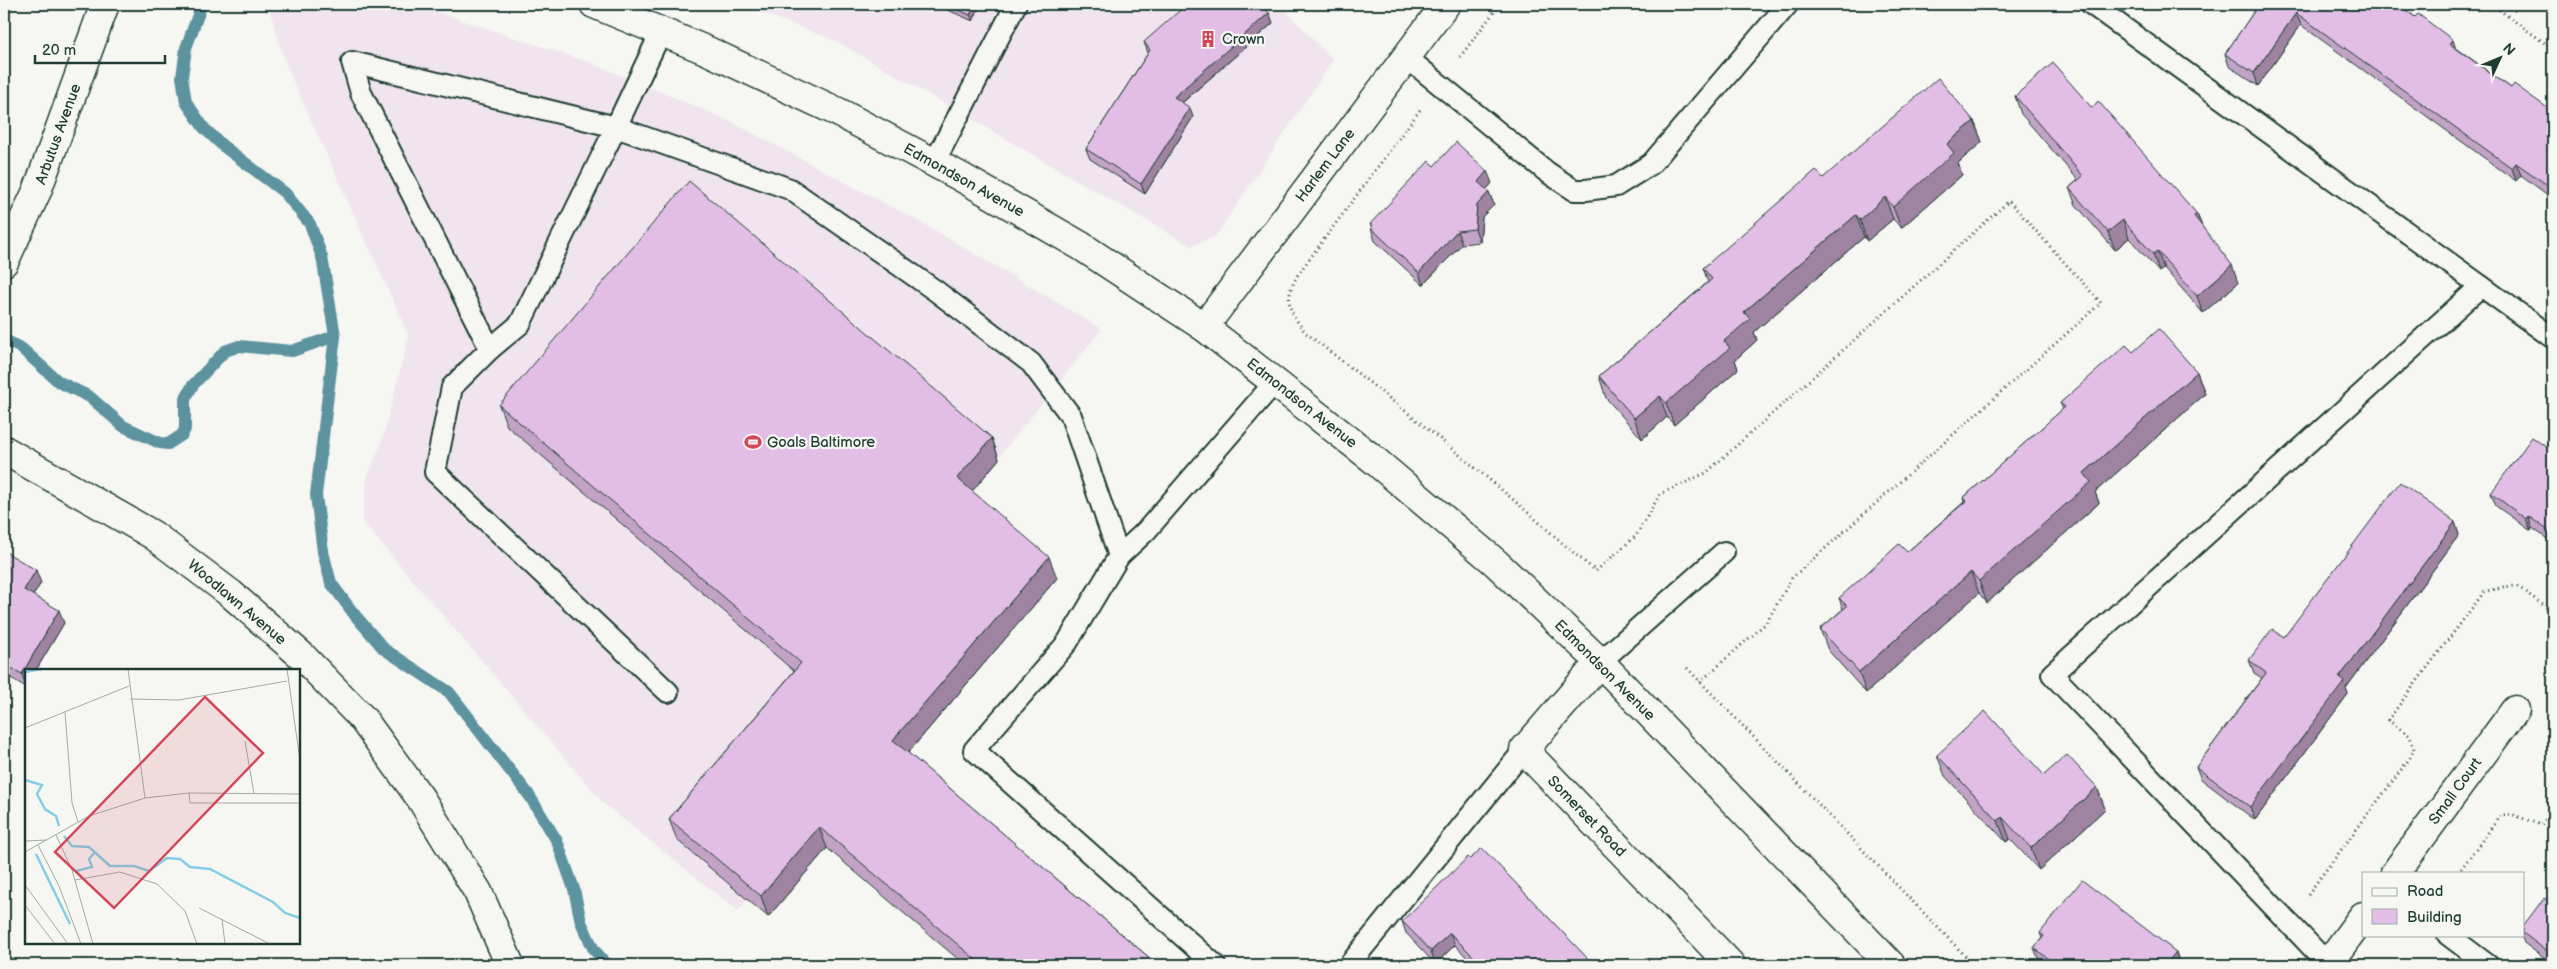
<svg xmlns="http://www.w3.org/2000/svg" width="2557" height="969" viewBox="0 0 2557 969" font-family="'Balsamiq Sans',sans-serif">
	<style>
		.built { fill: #f0e5ee }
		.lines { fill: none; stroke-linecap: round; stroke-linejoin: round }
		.stream { stroke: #5c939f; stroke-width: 12 }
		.lane-casing { stroke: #1f3d34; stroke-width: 24 }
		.street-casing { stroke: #1f3d34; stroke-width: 31 }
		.secondary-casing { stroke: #1f3d34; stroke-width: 31 }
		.path { stroke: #1f3d34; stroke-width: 3; stroke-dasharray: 1 4; stroke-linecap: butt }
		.lane { stroke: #f6f6f2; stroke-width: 20 }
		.street { stroke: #f6f6f2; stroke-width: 28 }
		.secondary { stroke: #f6f6f2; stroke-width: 28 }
		.wall { fill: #c2a3c6; stroke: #1f3d34 }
		.shaded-wall { fill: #9e84a1; stroke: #1f3d34 }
		.building { fill: #e2bde6; stroke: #1f3d34 }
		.labels { text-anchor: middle; stroke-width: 4.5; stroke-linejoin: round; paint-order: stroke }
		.poi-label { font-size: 15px; fill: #1f3d34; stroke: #f6f6f2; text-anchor: start }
		.street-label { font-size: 15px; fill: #1f3d34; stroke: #f6f6f2 }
		.inset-river { fill: none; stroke: #85cce6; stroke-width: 2.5 }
		.inset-road { fill: none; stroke: #a0aca6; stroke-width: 1 }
		.view { fill: #d1495b; fill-opacity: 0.15; stroke: #d1495b; stroke-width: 2.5 }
		.inset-edge { fill: none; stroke: #1f3d34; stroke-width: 2.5 }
	</style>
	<rect width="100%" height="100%" fill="#f6f6f2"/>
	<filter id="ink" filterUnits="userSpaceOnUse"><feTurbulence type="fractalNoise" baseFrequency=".02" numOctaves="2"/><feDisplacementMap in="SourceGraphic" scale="10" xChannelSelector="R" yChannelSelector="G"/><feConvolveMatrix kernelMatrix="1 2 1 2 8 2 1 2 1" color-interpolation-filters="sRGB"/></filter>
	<g filter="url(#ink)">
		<g class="built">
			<polygon points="268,4 413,4 591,63 728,120 924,224 1102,329 965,499 1034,565 738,911 604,804 362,521 367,478 381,444 409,336 286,65"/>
			<polygon points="739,4 1279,4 1333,60 1216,236 1191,246 836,41"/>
		</g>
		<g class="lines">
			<g class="stream">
				<polyline points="202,4 186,48 182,77 186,102 204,128 223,146 285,193 310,224 322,257 335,336 316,495 323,552 331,583 354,614 384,649 449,692 529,795 557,841 574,889 581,922 594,950 608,965"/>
				<polyline points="9,342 21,348 59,382 90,397 123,426 160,443 168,444 182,435 185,429 185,399 193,385 225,351 239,346 292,351 335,336"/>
			</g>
			<g class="lane-casing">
				<g id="lane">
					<polyline points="2091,4 2553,338"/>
					<polyline points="661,32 616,127 790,189 936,291 1031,363 1071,416 1119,556 1146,531 1275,382"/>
					<polyline points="1406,57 1547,172 1574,190 1586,190 1616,186 1651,164 1788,4"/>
					<polygon points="352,62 616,127 520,324 490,349 361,93"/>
					<polyline points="934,163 1016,4"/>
					<polyline points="490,349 452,387 435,472 668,692"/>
					<polyline points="1119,556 1067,643 974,750 1215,965"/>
					<polyline points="1600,662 1724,552"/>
					<polyline points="2448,935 2488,965"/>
					<polyline points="2328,964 2052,674 2481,286"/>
					<polyline points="1349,965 1524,750"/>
				</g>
			</g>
			<g class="street-casing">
				<g id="street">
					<polyline points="4,262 37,191 105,4"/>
					<polyline points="4,450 153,535 231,594 302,656 362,718 421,799 478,892 510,965"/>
					<polyline points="1600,662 1524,750 1731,965"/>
					<polyline points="2395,873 2515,710"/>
					<polyline points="2327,965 2363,916"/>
				</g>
			</g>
			<g class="secondary-casing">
				<g id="secondary">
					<polyline points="594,4 708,51 838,112 961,177 1081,246 1204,327 1373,459 1496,563 1600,662 1891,965"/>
					<polyline points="1204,327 1446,4"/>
				</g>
			</g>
			<g class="path">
				<polyline points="2491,4 2553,49"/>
				<polyline points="1460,57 1500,4"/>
				<path d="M1420 110 1299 273C1283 299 1288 311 1306 333 1373 385 1439 437 1503 491 1534 517 1564 546 1596 571L1636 536 1660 494 1706 473 2009 201 2101 303 1792 578 1766 623 1700 682"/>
				<polyline points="1687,668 1974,965"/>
				<polyline points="2458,873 2501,815 2511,814 2541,825 2553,810"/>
				<polyline points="2308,894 2410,758 2414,749 2410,736 2388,720 2484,592 2501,587 2517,586 2553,612"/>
			</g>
			<use href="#lane" class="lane"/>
			<use href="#street" class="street"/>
			<use href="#secondary" class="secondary"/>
		</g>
		<g class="wall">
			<polygon points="934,4 981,4 973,21"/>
			<polygon points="2259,4 2398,4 2455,47 2511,88 2553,112 2553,199 2521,175 2516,181 2301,25 2258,86 2229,66 2225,54"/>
			<polygon points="1269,13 1273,23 1182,103 1193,117 1145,194 1090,159 1086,149 1148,53 1144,42"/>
			<polygon points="2015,96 2197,214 2202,227 2238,283 2203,313 2164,268 2159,272 2129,238 2115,250 2076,205 2069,188 2078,180 2021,114"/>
			<polygon points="1974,121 1982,142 1958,163 1962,175 1901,228 1893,219 1867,241 1864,237 1754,332 1757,340 1735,360 1738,369 1674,425 1667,417 1642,439 1606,398 1599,376 1708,282 1703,268 1823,178"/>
			<polygon points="1434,166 1492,183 1486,190 1489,192 1494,205 1482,217 1480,242 1462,244 1423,285 1375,241 1371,228 1372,228 1370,224"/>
			<polygon points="2133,352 2197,372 2205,394 2095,492 2099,503 1987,603 1979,593 1866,693 1828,650 1820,629 1843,609 1839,598 1907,552 1964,502 1963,498 2063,409 2060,403"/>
			<polygon points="499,405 992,438 999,459 972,491 1057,578 908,753 1158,965 965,965 827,848 768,917 677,840 669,819 794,671 507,426"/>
			<polygon points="2553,452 2553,543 2532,528 2531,531 2496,506 2491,493"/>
			<polygon points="2455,522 2459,535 2346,688 2348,694 2255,820 2201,779 2196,767 2262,678 2254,673 2249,660"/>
			<polygon points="4,551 41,583 33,595 64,623 26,687 4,674"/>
			<polygon points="1937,755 2044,775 2097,787 2105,809 2039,870 2010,839 2006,842 1945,776"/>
			<polygon points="2553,892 2553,965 2524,943 2521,935 2523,935 2523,926 2547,900"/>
			<polygon points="1402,921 1594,965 1474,965 1455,945 1435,964 1406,933"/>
			<polygon points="2040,933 2176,952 2180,965 2041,965 2034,948 2042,938"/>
		</g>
		<g class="shaded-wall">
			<polygon points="975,4 981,4 973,21 970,15"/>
			<polygon points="1269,13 1273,23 1177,107 1174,97"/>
			<polygon points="2296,13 2301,25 2258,86 2254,73"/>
			<polygon points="2453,40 2457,52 2450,44"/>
			<polygon points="1190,108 1193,117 1145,194 1141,184"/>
			<polygon points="1974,121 1982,142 1958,163 1962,175 1901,228 1893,207 1947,144"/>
			<polygon points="2516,163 2521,175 2516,181 2512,168"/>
			<polygon points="1487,171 1492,183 1482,194 1478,182"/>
			<polygon points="1489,192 1494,205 1482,217 1480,242 1475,229 1477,205"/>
			<polygon points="1885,197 1893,219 1867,241 1860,220"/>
			<polygon points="2197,214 2204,231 2194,216"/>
			<polygon points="1856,215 1864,237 1754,332 1757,340 1735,360 1738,369 1674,425 1666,403 1724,341 1744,312"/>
			<polygon points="2123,220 2129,238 2115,250 2108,232"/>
			<polygon points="1457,231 1462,244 1423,285 1419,273"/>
			<polygon points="2157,251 2164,268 2159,272 2153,254"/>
			<polygon points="2232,265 2238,283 2203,313 2197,296"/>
			<polygon points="2197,372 2205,394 2095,492 2099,503 1987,603 1979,581 2084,473"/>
			<polygon points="1660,396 1667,417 1642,439 1634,418"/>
			<polygon points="992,438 999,459 965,500 957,478"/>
			<polygon points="2528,516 2532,528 2531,531 2526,519"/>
			<polygon points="2455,522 2459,535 2346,688 2348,694 2255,820 2250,807 2339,678"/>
			<polygon points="1049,557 1057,578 901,761 893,740"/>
			<polygon points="36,570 41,583 29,602 24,590"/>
			<polygon points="1971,572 1979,593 1866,693 1859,672"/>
			<polygon points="59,610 64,623 36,670 26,670 26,687 22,674"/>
			<polygon points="2097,787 2105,809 2039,870 2031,848"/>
			<polygon points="2002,817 2010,839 2006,842 1998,821"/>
			<polygon points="819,827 827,848 768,917 761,896"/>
			<polygon points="1450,933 1455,945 1435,964 1431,951"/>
			<polygon points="2176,952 2180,965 2165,965"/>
		</g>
		<g class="building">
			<polygon points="946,4 975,4 970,15"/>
			<polygon points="1187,4 1261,4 1269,13 1174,97 1190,108 1141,184 1086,149 1150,50 1144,42"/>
			<polygon points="2259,4 2398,4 2415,17 2418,14 2453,40 2450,44 2511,88 2514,84 2553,112 2553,189 2516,163 2512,168 2296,13 2254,73 2225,54"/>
			<polygon points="2053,63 2092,108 2098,101 2197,214 2194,216 2232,265 2197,296 2157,251 2153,254 2123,220 2108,232 2069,188 2083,176 2015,96"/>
			<polygon points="1938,78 1974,121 1947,144 1954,153 1893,207 1885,197 1860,220 1856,215 1744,312 1750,319 1724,341 1730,348 1666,403 1660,396 1634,418 1599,376 1712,279 1703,268 1816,170 1823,178"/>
			<polygon points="1456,142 1487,171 1478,182 1489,192 1477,205 1475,229 1457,231 1419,273 1371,228 1373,226 1370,224 1429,161 1434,166"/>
			<polygon points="689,181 992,438 957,478 1049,557 893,740 1158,965 982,965 819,827 761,896 669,819 801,663 499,405"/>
			<polygon points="2159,329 2197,372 2084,473 2091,482 1979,581 1971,572 1859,672 1820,629 1847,606 1839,598 1899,544 1907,552 1966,501 1963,498 2065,407 2060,403 2126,345 2133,352"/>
			<polygon points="2532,437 2553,452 2553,534 2528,516 2526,519 2491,493"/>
			<polygon points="2400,482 2455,522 2339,678 2344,682 2250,807 2196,767 2266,673 2249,660 2272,629 2284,637"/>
			<polygon points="4,551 36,570 24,590 59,610 22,674 4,664"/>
			<polygon points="1985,711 2044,775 2067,755 2097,787 2031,848 2002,817 1998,821 1937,755"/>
			<polygon points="1482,848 1594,965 1482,965 1450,933 1431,951 1402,921 1468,857 1470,859"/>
			<polygon points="2082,880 2176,952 2165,965 2057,965 2034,948 2044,936 2040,933"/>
			<polygon points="2553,892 2553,956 2523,933 2523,926 2544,898 2547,900"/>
		</g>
	</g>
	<defs>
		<g id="building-bare" transform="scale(1.35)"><path d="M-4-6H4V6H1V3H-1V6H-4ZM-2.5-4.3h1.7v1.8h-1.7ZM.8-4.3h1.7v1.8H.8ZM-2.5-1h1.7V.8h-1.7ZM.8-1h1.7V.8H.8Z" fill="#d1495b" stroke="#f6f6f2" stroke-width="2.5" paint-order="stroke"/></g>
		<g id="stadium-bare" transform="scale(1.35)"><path d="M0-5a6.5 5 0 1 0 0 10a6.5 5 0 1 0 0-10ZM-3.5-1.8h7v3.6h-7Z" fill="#d1495b" stroke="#f6f6f2" stroke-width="2.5" paint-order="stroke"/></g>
	</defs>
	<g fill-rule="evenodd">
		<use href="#building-bare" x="1208" y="39"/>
		<use href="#stadium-bare" x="753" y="442"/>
	</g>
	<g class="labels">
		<g class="poi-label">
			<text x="1222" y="44">Crown</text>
			<text x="767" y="447">Goals Baltimore</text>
		</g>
		<g class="street-label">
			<text transform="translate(58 134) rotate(-70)" y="5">Arbutus Avenue</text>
			<text transform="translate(1325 165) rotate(-53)" y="5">Harlem Lane</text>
			<text transform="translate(964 180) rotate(29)" y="5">Edmondson Avenue</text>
			<text transform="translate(1302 403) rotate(38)" y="5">Edmondson Avenue</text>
			<text transform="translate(237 602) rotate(40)" y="5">Woodlawn Avenue</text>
			<text transform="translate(1605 670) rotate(45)" y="5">Edmondson Avenue</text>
			<text transform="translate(2455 791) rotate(-54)" y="5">Small Court</text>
			<text transform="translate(1587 816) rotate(46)" y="5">Somerset Road</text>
		</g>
	</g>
	<g transform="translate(25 669)">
		<rect width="275" height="275" fill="#f6f6f2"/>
		<path class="inset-river" d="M0 3 17 0M0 111 17 116 12 125 20 140 31 147 34 157M39 167 47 177 64 178 85 197H109L124 202 142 189 155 190 165 198 185 200 248 233 260 244 275 249M11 185 45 255M51 202 67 198 64 190 70 183"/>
		<path class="inset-road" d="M103 0 120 129M262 0 275 91M105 30 154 31 262 12M40 43 47 134 53 153M0 59 104 17M220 72 229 125M164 124 165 134H275M31 166 47 201 68 275M0 172 22 171M13 176 34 217 56 275M0 183 64 147 120 129 164 124 275 125M50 211 95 203 132 215 160 242 172 275M0 216 43 275M0 236 30 275M174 239 245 275M197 250 200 275"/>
		<path class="view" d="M180 28 238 84 89 239 30 183Z"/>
		<rect width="275" height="275" class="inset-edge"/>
	</g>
	<rect width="2557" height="969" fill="none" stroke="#f6f6f2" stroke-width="20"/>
	<rect x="10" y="10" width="2537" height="949" fill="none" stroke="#1f3d34" stroke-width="2" filter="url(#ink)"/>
	<rect x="2362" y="872" width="162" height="65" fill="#f6f6f2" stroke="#a0aca6"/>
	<rect x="2372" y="888" width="25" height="8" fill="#f6f6f2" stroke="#a0aca6"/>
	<text x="2407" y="896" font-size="15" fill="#1f3d34">Road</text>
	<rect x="2372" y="909" width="25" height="15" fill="#e2bde6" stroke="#a0aca6"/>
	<text x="2407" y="922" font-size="15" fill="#1f3d34">Building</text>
	<g transform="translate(2500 58) rotate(46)" stroke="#f6f6f2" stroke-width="4" paint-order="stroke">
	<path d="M0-4L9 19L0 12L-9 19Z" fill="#1f3d34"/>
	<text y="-8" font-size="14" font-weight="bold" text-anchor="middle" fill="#1f3d34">N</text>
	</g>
	<path d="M35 55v8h130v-8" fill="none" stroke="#1f3d34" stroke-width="2.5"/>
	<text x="42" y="55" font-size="15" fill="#1f3d34" stroke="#f6f6f2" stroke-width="4" paint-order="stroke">20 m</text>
</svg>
